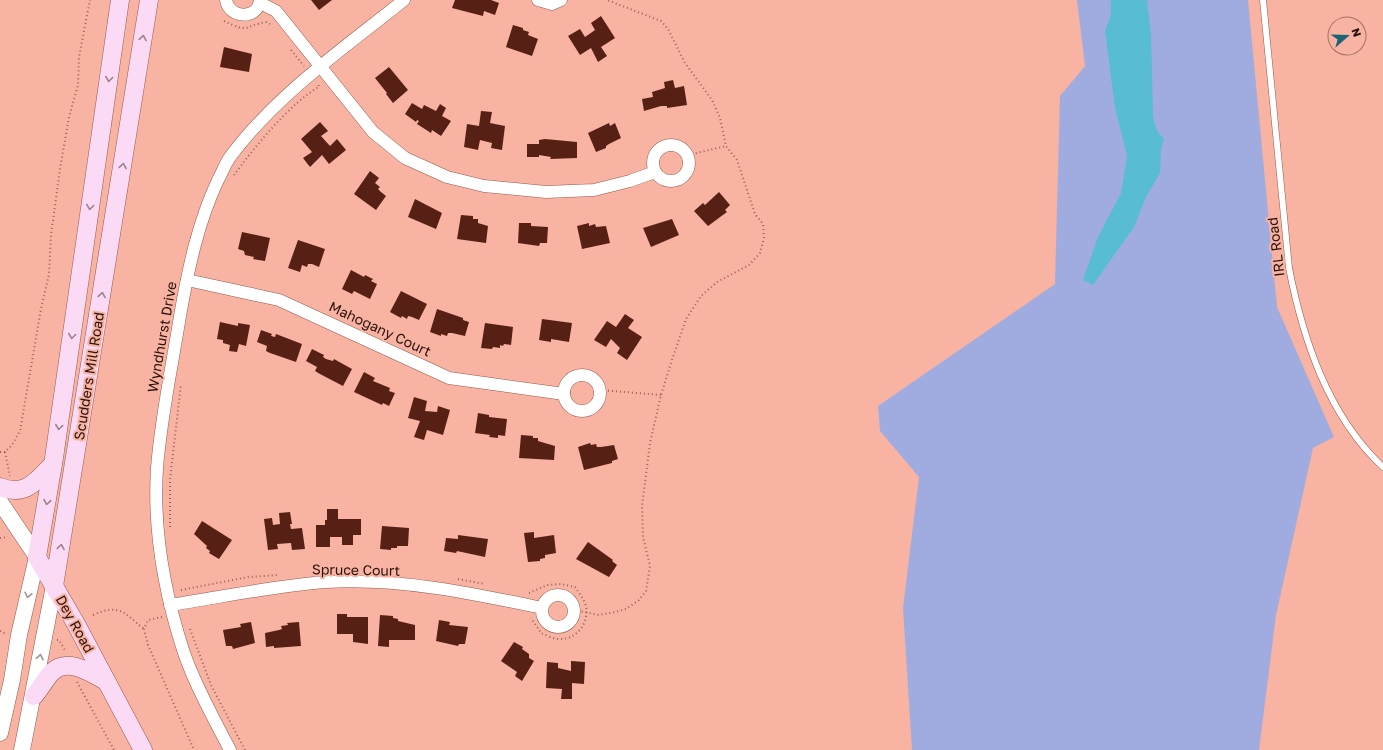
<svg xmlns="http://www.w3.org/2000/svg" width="1383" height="750" viewBox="0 0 1383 750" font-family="'Golos Text',sans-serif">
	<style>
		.green { fill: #a0acdf }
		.water { fill: #58bdd3 }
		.building { fill: #572014 }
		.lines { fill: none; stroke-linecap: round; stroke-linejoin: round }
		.service-casing { stroke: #96594b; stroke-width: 7 }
		.minor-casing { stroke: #96594b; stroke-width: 13 }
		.tertiary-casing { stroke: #96594b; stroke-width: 17 }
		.secondary-casing { stroke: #96594b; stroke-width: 19 }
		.path { stroke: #946559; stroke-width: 2; stroke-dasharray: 1 3; stroke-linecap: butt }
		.service { stroke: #fff; stroke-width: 6 }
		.minor { stroke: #fff; stroke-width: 12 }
		.tertiary { stroke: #fff; stroke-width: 16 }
		.secondary { stroke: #fbdaf5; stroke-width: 18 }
		.oneway { stroke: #9d808c }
		.oneway2 { stroke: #9f9492 }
		.labels { text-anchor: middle; stroke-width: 4; stroke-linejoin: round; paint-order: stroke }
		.street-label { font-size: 14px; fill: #2a120c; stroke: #f8b3a2 }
	</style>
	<rect width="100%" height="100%" fill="#f8b3a2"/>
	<polygon class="green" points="1077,0 1248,0 1277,307 1334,437 1313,448 1276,615 1259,750 912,750 903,608 919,477 880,431 878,406 1055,284 1060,96 1085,66"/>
	<polygon class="water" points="1111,0 1147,0 1151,33 1153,117 1157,131 1164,139 1161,149 1160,173 1146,197 1134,227 1093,285 1083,280 1098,237 1121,193 1127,156 1115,108 1105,31 1111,14"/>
	<g class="building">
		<polygon points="311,0 332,0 319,10"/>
		<polygon points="455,0 491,0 499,3 495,15 484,11 483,16 452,8"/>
		<polygon points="601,16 615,38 601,47 607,56 598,62 591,48 580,55 568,36 580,29 585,37 595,30 591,23"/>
		<polygon points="513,25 523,28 523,30 529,32 528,35 538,39 532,56 506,47"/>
		<polygon points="224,47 252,54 249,72 220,67"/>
		<polygon points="389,67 408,90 393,103 386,94 387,93 375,78"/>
		<polygon points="673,80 675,88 684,86 687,105 667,108 667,106 661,106 644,111 642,99 653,97 652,92 665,88 664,82"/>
		<polygon points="412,103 422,109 424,105 436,111 440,104 446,108 442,116 451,121 441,136 432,130 431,133 417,124 419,121 417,120 416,122 405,114"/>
		<polygon points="481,111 492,112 490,123 505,126 502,150 491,148 492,143 480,140 478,150 464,147 467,124 479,126"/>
		<polygon points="320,122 328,131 321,136 330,146 337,139 346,150 329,164 322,155 310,167 303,158 312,152 301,139"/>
		<polygon points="609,123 610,126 615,123 621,138 609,144 606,146 606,148 596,152 588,133"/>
		<polygon points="545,139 577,142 577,158 550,159 551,157 539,155 539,157 527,157 527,144 539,144 539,140"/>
		<polygon points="370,171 379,178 375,183 380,187 378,189 381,192 386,196 376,210 354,194"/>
		<polygon points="719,192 730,205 725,210 727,212 708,226 694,211 703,203 705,205"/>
		<polygon points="415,199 442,213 436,229 408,217"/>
		<polygon points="461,215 473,216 473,219 478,219 478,223 488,226 486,243 457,239"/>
		<polygon points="672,219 679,235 651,247 643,228"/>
		<polygon points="519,223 531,223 531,226 548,227 547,243 540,243 539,246 518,243"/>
		<polygon points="589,223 589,226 595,224 596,227 606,226 610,243 582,249 577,226"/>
		<polygon points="242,232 270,238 265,261 253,259 254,257 245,255 244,251 238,249"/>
		<polygon points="298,240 325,249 319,267 312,264 308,264 307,267 302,265 300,272 288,268"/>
		<polygon points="351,270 364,277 365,275 373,279 371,281 377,284 370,299 354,291 352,294 342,289"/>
		<polygon points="401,291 427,304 419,320 412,317 408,316 407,319 402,316 401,318 390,312"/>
		<polygon points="437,309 463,318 463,320 469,322 465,336 452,333 448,333 447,336 441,334 441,336 430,332"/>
		<polygon points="625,314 634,320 628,328 642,337 627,360 617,353 620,348 611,339 606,347 594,340 607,321 616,327"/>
		<polygon points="542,319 572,323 569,342 551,339 551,342 539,340"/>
		<polygon points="220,322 238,326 238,323 250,325 246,346 239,344 237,352 229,351 230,345 223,343 223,340 217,339"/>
		<polygon points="485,323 513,327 511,345 504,344 503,346 500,345 500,348 493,347 492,349 481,348"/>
		<polygon points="261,330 272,334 271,336 275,337 276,334 302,344 296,362 270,353 266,351 267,346 257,342"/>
		<polygon points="312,349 324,355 323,357 326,359 333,361 334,359 352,369 343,386 320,374 315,371 317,367 306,361"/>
		<polygon points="364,372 375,378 373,381 390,388 389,391 395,393 389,406 383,403 382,405 354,392"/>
		<polygon points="414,397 427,401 425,411 437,412 438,406 450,410 443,435 427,430 424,440 414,437 420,421 408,418"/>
		<polygon points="478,413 489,415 489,417 507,419 505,436 498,435 498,438 489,437 490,435 475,433"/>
		<polygon points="521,435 533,436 533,438 538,438 538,441 555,446 554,460 519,458"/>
		<polygon points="590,443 591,445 596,444 597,447 601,447 614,445 618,459 612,461 612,463 584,470 578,447"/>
		<polygon points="327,509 338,509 338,519 361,519 361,535 353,535 353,545 342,545 342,537 330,537 330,547 316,547 316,525 325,525 325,520 327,520"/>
		<polygon points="290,512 292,524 290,524 291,529 302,528 305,549 292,550 291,543 277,544 278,549 268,550 264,519 272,518 273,525 280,524 279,513"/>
		<polygon points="202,521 232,540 219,559 209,553 210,551 206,548 207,546 194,534"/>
		<polygon points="382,526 409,528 408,546 397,546 397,548 391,548 391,550 380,549"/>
		<polygon points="534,532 534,538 554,535 556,553 545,555 545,558 540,559 540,561 528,562 524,533"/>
		<polygon points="458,535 488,539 485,557 457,551 456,553 444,551 446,538 458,539"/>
		<polygon points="588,542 613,560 612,561 617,565 609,577 576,559"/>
		<polygon points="337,614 347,614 347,617 368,617 368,644 353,642 353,634 337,634"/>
		<polygon points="380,615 393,616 393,618 398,619 398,621 415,625 415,640 389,640 389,647 378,646"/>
		<polygon points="439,620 450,622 449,625 468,627 465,644 459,644 458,646 436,641"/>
		<polygon points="251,622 255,643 233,649 232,646 226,646 223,630 241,627 240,624"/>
		<polygon points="299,622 301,646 274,648 274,646 266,647 265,633 279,630 282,629 281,626 288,625 287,623"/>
		<polygon points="514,642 523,647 522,649 529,654 529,658 534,661 522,681 515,676 517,672 501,661"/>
		<polygon points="571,661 585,662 584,684 572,683 572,699 561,699 562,689 546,688 547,662 558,663 558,668 571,671"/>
	</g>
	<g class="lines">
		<g class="service-casing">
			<path id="service" d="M1263 0 1289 268C1303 339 1328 416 1383 467"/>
		</g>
		<g class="minor-casing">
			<g id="minor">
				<path d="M226 0C229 19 258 20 260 0"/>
				<polyline points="538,0 552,4 561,0"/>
				<polyline points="260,3 276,11 373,132 405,158 447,177 484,186 546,192 594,190 630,181 655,172"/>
				<circle cx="671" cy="163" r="18"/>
				<polyline points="187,280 279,300 449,378 564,394"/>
				<circle cx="582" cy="393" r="18"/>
				<circle cx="558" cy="611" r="16"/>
				<path d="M170 605C222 597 273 586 326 582 399 578 471 593 542 608"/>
				<path d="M230 750C214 719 196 687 184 653 165 595 153 530 157 468 161 417 172 366 180 316 188 270 198 222 218 180 222 173 225 164 230 157 276 95 343 49 404 0"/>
			</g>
		</g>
		<g class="tertiary-casing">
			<g id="tertiary">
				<polyline points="0,502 37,557 19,635 12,680 0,733"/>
				<polyline points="22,750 54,586"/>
			</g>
		</g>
		<g class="secondary-casing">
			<g id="secondary">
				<polyline points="120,0 54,458 37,557 76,624 143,750"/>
				<path d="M0 487C26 497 36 481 53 464"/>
				<polyline points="54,586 149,0"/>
				<path d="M34 696C40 689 45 680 51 673 67 656 91 673 106 681"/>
			</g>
		</g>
		<g class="path">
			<path d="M224 21C251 34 242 26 267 22L270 24"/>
			<polyline points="291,50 304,66"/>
			<polyline points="688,155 726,146"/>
			<path d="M234 175C253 149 291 102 319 87L318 83"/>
			<polyline points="600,390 661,395"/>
			<polyline points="0,452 5,452 12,445 20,431 41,309 49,274 51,235 60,169 69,117 78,85 79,57 90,0"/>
			<polyline points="5,452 10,476"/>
			<polyline points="170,527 170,480 181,384"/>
			<polyline points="0,538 8,537"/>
			<polyline points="458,579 485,584"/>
			<polyline points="181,590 248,577 278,575"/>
			<path d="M529 593 547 585 561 584 575 587C579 593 584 599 586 606 589 623 577 640 559 639 553 639 546 635 541 633L531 618"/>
			<polyline points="574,610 599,615 615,612 626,609 639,600 646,591 650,566 643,537 642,506 650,443 661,395 670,366 686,319 701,296 717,282 749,265 760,253 764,238 763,224 755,214 737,160 726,146 720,118 712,100 685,63 668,29 661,21 607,0"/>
			<path d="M93 615C120 603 124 613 144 629"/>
			<polyline points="162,617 148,620 144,629 148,645 194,750"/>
			<polyline points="190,629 211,685 245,750"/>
			<polyline points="0,631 6,634"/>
			<polyline points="57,640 59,640 66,652"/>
			<polyline points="77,682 114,750"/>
		</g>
		<use href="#service" class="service"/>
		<use href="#minor" class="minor"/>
		<use href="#tertiary" class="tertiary"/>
		<use href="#secondary" class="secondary"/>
	</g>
	<defs><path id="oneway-chevron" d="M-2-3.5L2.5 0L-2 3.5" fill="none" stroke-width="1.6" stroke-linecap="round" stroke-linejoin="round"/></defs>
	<g class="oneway">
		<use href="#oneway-chevron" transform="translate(143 38) rotate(-81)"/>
		<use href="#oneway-chevron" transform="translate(109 79) rotate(98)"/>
		<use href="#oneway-chevron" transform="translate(123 166) rotate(-81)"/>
		<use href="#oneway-chevron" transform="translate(90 207) rotate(98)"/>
		<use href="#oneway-chevron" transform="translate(102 295) rotate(-81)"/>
		<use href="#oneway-chevron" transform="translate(72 336) rotate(98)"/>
		<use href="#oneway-chevron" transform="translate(59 427) rotate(98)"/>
		<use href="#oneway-chevron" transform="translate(47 502) rotate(99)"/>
		<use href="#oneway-chevron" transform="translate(61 547) rotate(-81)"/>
	</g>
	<g class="oneway2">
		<use href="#oneway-chevron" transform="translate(28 595) rotate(103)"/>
		<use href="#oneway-chevron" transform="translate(40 657) rotate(-79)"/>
	</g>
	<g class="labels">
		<g class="street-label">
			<text transform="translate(1276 247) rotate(-97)" y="5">IRL Road</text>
			<text transform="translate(380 329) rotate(25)" y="5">Mahogany Court</text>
			<text transform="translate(162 337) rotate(-80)" y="5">Wyndhurst Drive</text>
			<text transform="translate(89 376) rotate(-81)" y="5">Scudders Mill Road</text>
			<text transform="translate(356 570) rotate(1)" y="5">Spruce Court</text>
			<text transform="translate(75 624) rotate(61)" y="5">Dey Road</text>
		</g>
	</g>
	<g transform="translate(1347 36) rotate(70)"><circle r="19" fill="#f8b3a2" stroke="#a67366"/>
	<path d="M0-3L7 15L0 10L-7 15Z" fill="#1d6574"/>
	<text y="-6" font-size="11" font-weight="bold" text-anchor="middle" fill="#2a120c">N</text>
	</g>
</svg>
